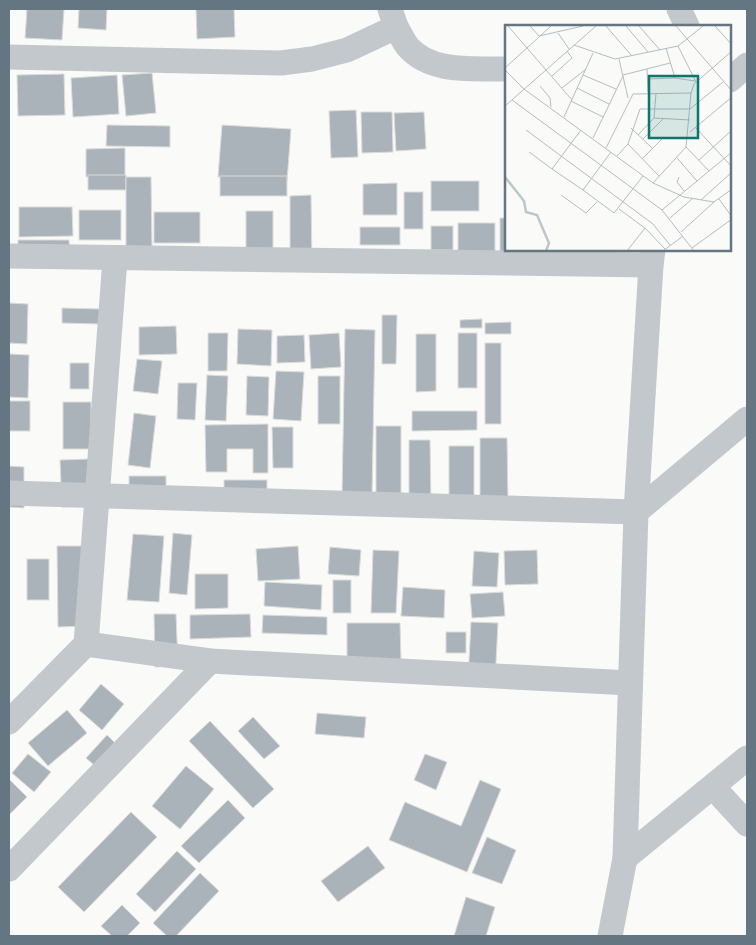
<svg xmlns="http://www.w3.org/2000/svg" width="756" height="945" viewBox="0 0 756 945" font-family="'Work Sans',sans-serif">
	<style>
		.building { fill: #aab3b9; stroke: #dcdcda }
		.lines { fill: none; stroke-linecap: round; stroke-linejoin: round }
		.minor { stroke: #c3c8cc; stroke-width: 25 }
		.inset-river { fill: none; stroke: #bbc7cb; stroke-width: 2.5 }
		.inset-road { fill: none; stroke: #b5bdc2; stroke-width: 1 }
		.view { fill: #0f766e; fill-opacity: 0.15; stroke: #0f766e; stroke-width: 2.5 }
		.inset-edge { fill: none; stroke: #657683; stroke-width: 2.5 }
	</style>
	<rect width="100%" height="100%" fill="#fafaf8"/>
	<g class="building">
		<polygon points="27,9 64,9 62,40 25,38"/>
		<polygon points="79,9 107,9 106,30 78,28"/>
		<polygon points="196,9 234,9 235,37 197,39"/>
		<polygon points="152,73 156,113 126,116 122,75"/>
		<polygon points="64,74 65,115 18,116 17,75"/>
		<polygon points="117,75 119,114 73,117 71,78"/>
		<polygon points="356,110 358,157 331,158 329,111"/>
		<polygon points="361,112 392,112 393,152 362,153"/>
		<polygon points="424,112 426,149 396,151 394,113"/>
		<polygon points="107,125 170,126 170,147 106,146"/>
		<polygon points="222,125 291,129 287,181 218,177"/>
		<polygon points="125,148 125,176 86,177 86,149"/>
		<rect x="88" y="175" width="38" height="15"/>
		<rect x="220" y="176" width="67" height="20"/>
		<polygon points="126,177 151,177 152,251 126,251"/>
		<rect x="431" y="181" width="48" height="30"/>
		<polygon points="397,183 397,215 363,215 363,184"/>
		<rect x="404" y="192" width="19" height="37"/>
		<polygon points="311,195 312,265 290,265 290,196"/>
		<polygon points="19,207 72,207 73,236 19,237"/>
		<rect x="79" y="210" width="42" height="30"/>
		<rect x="246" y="211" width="27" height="42"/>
		<rect x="154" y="212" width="46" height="31"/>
		<polygon points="500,218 506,218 506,250 527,250 527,252 500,252"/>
		<rect x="458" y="223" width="37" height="30"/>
		<rect x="431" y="226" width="22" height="24"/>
		<rect x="360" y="227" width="40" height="18"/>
		<polygon points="18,240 69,240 70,258 18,258"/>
		<polygon points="9,303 28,304 27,344 9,343"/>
		<polygon points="62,308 100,309 100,324 62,323"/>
		<polygon points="382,315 397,315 396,364 382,364"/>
		<polygon points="482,319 482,328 460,328 460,320"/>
		<polygon points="511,322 511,334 485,334 485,323"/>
		<polygon points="176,326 177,354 139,355 139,327"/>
		<polygon points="238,329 272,330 271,366 237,364"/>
		<polygon points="345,329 375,330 372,496 342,496"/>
		<polygon points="208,333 228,333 227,371 208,371"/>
		<polygon points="339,333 341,367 311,369 309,335"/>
		<rect x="458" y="333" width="19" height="55"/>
		<polygon points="416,334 436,334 436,391 416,392"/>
		<polygon points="304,335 305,362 277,363 277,336"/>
		<rect x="485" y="343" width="16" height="81"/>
		<polygon points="9,354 29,355 28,398 9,397"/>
		<polygon points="137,359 162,361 158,394 133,391"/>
		<rect x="70" y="363" width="19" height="26"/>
		<polygon points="276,371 304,372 301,421 273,419"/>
		<polygon points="207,375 228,376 226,421 205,420"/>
		<polygon points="247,376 269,377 268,416 246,415"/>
		<rect x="318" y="376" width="22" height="48"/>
		<polygon points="178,383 197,383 195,420 177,419"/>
		<rect x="9" y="401" width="21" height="30"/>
		<rect x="63" y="402" width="28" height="47"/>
		<polygon points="412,411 477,411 477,430 412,431"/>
		<polygon points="134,413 156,416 150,468 128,465"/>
		<polygon points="268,424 268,473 253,473 253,449 227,449 227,472 206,472 205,425"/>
		<rect x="376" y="426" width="25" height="73"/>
		<polygon points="272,427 293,427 293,468 273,468"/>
		<polygon points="480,438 507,438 508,501 480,501"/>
		<polygon points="409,440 430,440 431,503 409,503"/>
		<rect x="449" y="446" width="25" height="53"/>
		<polygon points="89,459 91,506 62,507 60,460"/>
		<polygon points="9,466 24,467 24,508 9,507"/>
		<rect x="129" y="476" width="37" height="28"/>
		<rect x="224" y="480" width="43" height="25"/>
		<polygon points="173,533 192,535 187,595 169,593"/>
		<polygon points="133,534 164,536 159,602 127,600"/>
		<polygon points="57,546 86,546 86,626 58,627"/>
		<polygon points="298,546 300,579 258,581 256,549"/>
		<polygon points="330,547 361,550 359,576 328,574"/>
		<polygon points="373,550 399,551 396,613 371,613"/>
		<polygon points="537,550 538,584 505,585 504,551"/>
		<polygon points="474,551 499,553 497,587 472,586"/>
		<rect x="27" y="559" width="22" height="41"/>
		<polygon points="195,574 228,574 228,608 195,609"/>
		<rect x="333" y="580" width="18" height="33"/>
		<polygon points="265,582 322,585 321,610 264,606"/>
		<polygon points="403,587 445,590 444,618 401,616"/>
		<polygon points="503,592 505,616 472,618 470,594"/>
		<polygon points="154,614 176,614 178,666 155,667"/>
		<polygon points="250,614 251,637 190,639 190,615"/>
		<polygon points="263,615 327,617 327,635 262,633"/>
		<polygon points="471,622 498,623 495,681 468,680"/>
		<polygon points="347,623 400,623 401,660 347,660"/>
		<rect x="446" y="632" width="20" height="21"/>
		<polygon points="101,684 124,704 102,730 79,710"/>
		<polygon points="67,710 87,733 48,766 28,743"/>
		<polygon points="317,713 366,717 364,738 315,734"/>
		<polygon points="253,717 280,746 264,759 238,731"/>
		<polygon points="210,721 274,789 253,808 189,741"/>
		<polygon points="107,735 115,743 94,765 86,758"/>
		<polygon points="28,754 51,772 34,792 12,773"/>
		<polygon points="425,754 447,762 436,790 414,780"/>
		<polygon points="186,766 214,789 180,829 152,806"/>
		<polygon points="9,779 27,797 9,815"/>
		<polygon points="480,780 501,789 467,872 389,840 405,802 461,826"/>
		<polygon points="228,800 245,818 199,863 181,846"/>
		<polygon points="131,812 157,837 84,912 58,887"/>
		<polygon points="487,837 516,850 502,884 472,873"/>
		<polygon points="368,846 385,868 338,902 321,881"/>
		<polygon points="177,851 196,869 155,912 136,894"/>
		<polygon points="200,873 219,891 176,936 167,936 153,923"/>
		<polygon points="466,897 495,907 486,936 454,936"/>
		<polygon points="122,905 140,923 127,936 112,936 101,926"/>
	</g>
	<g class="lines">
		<g class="minor">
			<polyline points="679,9 687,26"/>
			<path d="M396 27C400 33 403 41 408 47 432 74 474 68 506 69"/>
			<polyline points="9,57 281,63 312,59 347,50 396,27 390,9"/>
			<polyline points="730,80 747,65"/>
			<polyline points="9,256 651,265 653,250"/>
			<polyline points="9,493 636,512 747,419"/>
			<polyline points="86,644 210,661 630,683"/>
			<polyline points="9,722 86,644 115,259"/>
			<polyline points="713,787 747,824"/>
			<polyline points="625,858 747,758"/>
			<polyline points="9,869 210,661"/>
			<polyline points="610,936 625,858 636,512 651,265"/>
		</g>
	</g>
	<g transform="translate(505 25)">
		<rect width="226" height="226" fill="#fafaf8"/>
		<path class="inset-river" d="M0 152 19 176 21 187 32 190 44 218 41 226"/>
		<path class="inset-road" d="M3 1 67 75M25 1 34 11 78 1M101 1 126 30M121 1 143 27M134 1 155 25M171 1 227 66M210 1 227 20M53 8 64 24M69 20 110 34 173 21 198 1M173 21 191 57M114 34 123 73M0 43 46 1M142 44 143 67M0 45 19 64 148 158 179 172 209 177 227 164M78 50 111 64M118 50 165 38M47 51 67 33 62 26M170 53 190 56M143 54 170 53 161 23M35 61 45 73 46 82M57 63 81 44M72 63 104 79M7 75 157 185M66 76 98 92M0 81 91 1M59 92 88 28M149 93 185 95M190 102 227 142M126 103 148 124M21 105 148 199 165 220M76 105 47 144 78 165 106 127M185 107 227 72M133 110 149 93 151 68M88 113 118 51M138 114 158 94M181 122 204 146M101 123 128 69 186 68 189 59 227 26M24 127 47 144M112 131 123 119M172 133 192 156M137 134 158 113M194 135 227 105M154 151 123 119 135 84H185L218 57M174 152 172 157 179 166M148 158 181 122 186 68M78 165 109 188 138 151M56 170 81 188 92 177M214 174 227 192M196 175 227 147M114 184 141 204 160 224M165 193 187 174M176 207 209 177M187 223 227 194M122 226 140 203M158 226 178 211M189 226 157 185 227 127"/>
		<path class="view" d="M144 51H193V113H144Z"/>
		<rect width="226" height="226" class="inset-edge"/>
	</g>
	<rect width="756" height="945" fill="none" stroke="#657683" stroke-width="20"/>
</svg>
